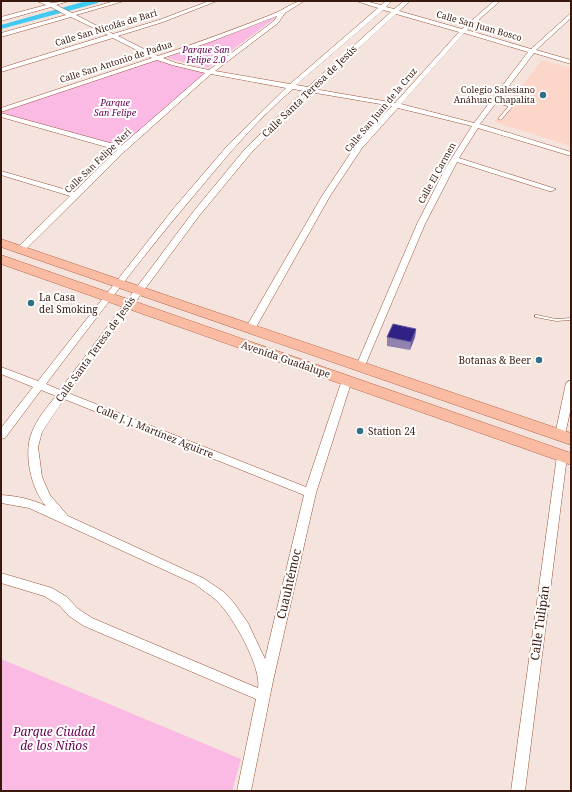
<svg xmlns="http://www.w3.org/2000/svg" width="572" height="792" viewBox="0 0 572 792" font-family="'Noto Serif',serif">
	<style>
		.built { fill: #fcd6c8 }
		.green { fill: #fbbae3 }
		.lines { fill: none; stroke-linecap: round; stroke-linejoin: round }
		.canal { fill: #42c9f0; fill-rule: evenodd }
		.service-casing { stroke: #9b5135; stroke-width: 1 }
		.minor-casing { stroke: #9b5135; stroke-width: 1 }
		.primary-casing { stroke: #b46447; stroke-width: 1 }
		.service { fill: #fff; fill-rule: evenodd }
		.minor { fill: #fff; fill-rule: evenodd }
		.primary { fill: #fabba3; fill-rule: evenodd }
		.wall { fill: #9282b1 }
		.shaded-wall { fill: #6b5c9f }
		.building { fill: #302185; stroke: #6b5c9f }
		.poi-dot { fill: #307084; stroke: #fff; stroke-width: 1.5 }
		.labels { text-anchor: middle; stroke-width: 4; stroke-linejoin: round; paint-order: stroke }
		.far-street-label { font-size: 9px; fill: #39190e; stroke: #fff }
		.far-park-label { font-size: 9px; font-style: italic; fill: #66004f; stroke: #fff }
		.far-poi-label { font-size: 9px; fill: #39190e; stroke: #fff; text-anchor: end }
		.street-label { font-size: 10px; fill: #39190e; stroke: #fff }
		.poi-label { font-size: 10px; fill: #39190e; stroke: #fff; text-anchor: start }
		.near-street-label { font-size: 12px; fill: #39190e; stroke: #fff }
		.near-park-label { font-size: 12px; font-style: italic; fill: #66004f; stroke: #fff }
	</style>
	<rect width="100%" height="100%" fill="#f5e4dd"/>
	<polygon class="built" points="542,60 571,68 571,146 494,122"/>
	<g class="green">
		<polygon points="278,16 208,68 166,58"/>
		<polygon points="160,59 207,72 121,147 1,114 1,110"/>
		<polygon points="1,659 241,759 232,791 1,791"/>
	</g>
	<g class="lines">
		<polygon class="canal" points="86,1 99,1 98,3 1,29 1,25"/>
		<g class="service-casing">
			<g id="service">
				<polygon points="493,100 510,104 512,107 501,120 498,119 508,107 508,106 493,102"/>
				<polygon points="535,315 537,315 556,319 571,318 571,320 556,321 535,317"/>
			</g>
		</g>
		<g class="minor-casing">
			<g id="minor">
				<path d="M37 1H45L52 3 69 1 56 5 72 13 115 1H124L76 15 113 34 159 20 209 1H217L163 22 118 36 158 56C197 43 235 29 273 14 284 10 293 1 304 1L285 13 278 23 215 71 290 84 378 8 356 1H365L381 5 386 1H392L386 7 394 9 404 1H410L399 11 462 29 494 1H500L467 30 531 49 571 13V18L536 50 571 60V64L534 53 480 124 571 152V156L478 128 459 158 556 189 552 191H549L457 162 425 224 364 368H358L356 366 417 224 445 169 472 126 398 108 362 148 330 196 255 329 253 331H247L245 329 322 196 356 145 392 106 310 92 251 153 199 216 68 393 306 487 342 380 347 377 352 380 316 493 273 681 251 791H237L256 699 84 626 69 616 59 605 44 596 1 583V573L52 588 67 597 77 608 92 618 258 688C262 668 233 616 217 601 211 595 202 590 195 584L29 508 1 503V495C17 496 31 499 46 506 31 489 23 453 32 432 37 419 47 407 56 396L41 390 5 438 1 439V428L33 387 1 374V367L38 381 174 208 228 145 286 88 211 74 125 151 23 252H17L16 250 17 248 70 196 1 175V171L74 192 117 150 1 117V113L121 146 205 73 172 65 157 60 1 112V108L152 58 113 38 1 72V68L108 35 71 17 1 37V33L66 15 51 7 1 21V17L46 5ZM383 10 391 12 308 87 296 85ZM396 14 459 32 395 103 314 89ZM277 16 274 21 209 70 176 63 163 58 210 42ZM464 33 528 52 474 123 401 104ZM293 89 304 91 245 149 193 212 60 390 46 384C97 317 147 250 202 186 230 152 259 118 293 89ZM64 399 304 495 265 659 248 623 234 603 224 592 203 578 68 516 50 495 42 477 38 447 42 432Z"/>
				<polygon points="571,380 571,407 565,435 564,438 556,438 555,435 566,383"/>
				<polygon points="562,452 566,453 567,456 525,791 511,791 557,456 558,453"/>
			</g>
		</g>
		<g class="primary-casing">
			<g id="primary">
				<polygon points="1,239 571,433 571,445 1,247"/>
				<polygon points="1,255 571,453 571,465 1,264"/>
			</g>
		</g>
		<use href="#service" class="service"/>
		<use href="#minor" class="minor"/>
		<use href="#primary" class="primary"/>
	</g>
	<polygon class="wall" points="416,329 415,337 410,350 387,346 387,337"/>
	<polygon class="shaded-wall" points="416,329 415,337 410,350 411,342"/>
	<polygon class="building" points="393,324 416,329 411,342 387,337"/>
	<g class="poi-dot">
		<circle cx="543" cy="95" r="4"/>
		<circle cx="31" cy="303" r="4"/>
		<circle cx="539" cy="360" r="4"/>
		<circle cx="360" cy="431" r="4"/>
	</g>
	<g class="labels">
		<g class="far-street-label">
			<text transform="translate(479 26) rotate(16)" y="3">Calle San Juan Bosco</text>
			<text transform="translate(106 28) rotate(-17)" y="3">Calle San Nicolás de Bari</text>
			<text transform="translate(116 62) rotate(-18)" y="3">Calle San Antonio de Padua</text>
			<text transform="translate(381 110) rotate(-50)" y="3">Calle San Juan de la Cruz</text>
			<text transform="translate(98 161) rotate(-44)" y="3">Calle San Felipe Neri</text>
			<text transform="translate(437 173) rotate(-61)" y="3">Calle El Carmen</text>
		</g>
		<g class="far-park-label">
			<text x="206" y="53">Parque San<tspan x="206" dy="10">Felipe 2.0</tspan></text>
			<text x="115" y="106">Parque<tspan x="115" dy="10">San Felipe</tspan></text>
		</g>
		<g class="far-poi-label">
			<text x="535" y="93">Colegio Salesiano<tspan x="535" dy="10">Anáhuac Chapalita</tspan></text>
		</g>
		<g class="street-label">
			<text transform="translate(309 91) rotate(-44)" y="4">Calle Santa Teresa de Jesús</text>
			<text transform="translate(95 349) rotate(-54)" y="4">Calle Santa Teresa de Jesús</text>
			<text transform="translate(286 359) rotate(19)" y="4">Avenida Guadalupe</text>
			<text transform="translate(155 431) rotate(22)" y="4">Calle J. J. Martínez Aguirre</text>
		</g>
		<g class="poi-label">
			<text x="39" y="301">La Casa<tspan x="39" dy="12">del Smoking</tspan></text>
			<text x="531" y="364" text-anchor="end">Botanas &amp; Beer</text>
			<text x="368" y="435">Station 24</text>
		</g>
		<g class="near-street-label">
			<text transform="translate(289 584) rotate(-77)" y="4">Cuauhtémoc</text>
			<text transform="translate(540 623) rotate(-82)" y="4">Calle Tulipán</text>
		</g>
		<g class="near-park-label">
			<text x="54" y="736">Parque Ciudad<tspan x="54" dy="14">de los Niños</tspan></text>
		</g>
	</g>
	<rect width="572" height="792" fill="none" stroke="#39190e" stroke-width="4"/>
</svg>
